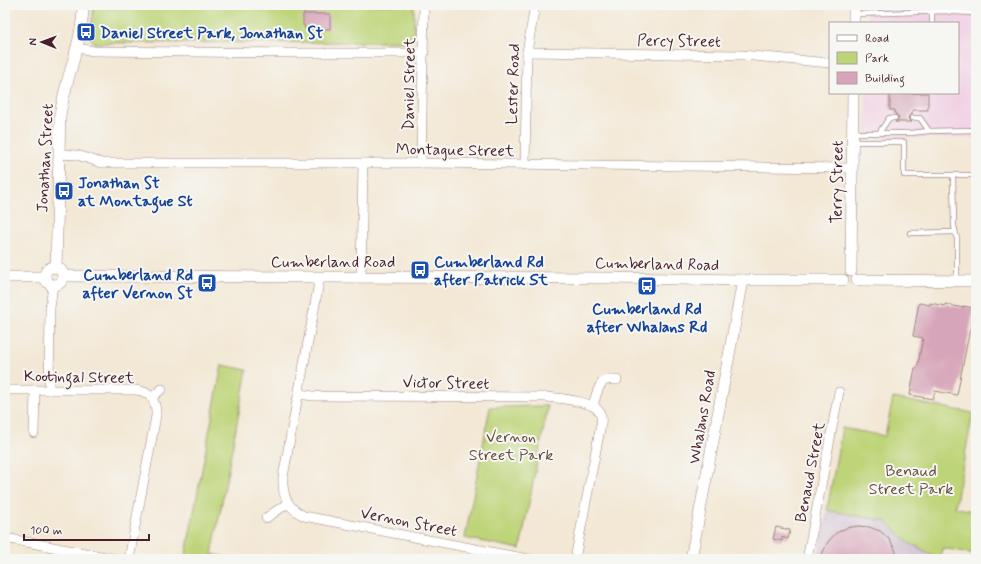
<svg xmlns="http://www.w3.org/2000/svg" width="981" height="564" viewBox="0 0 981 564" font-family="Mynerve,sans-serif">
	<style>
		.built { fill: #f1d0e4 }
		.industrial { fill: #cebed1 }
		.green { fill: #bed478; stroke: #847a52 }
		.building { fill: #d7a5b9 }
		.lines { fill: none; stroke-linecap: round; stroke-linejoin: round }
		.service-casing { stroke: #9e8480; stroke-width: 6 }
		.minor-casing { stroke: #9e8480; stroke-width: 10 }
		.tertiary-casing { stroke: #9e8480; stroke-width: 12 }
		.service { stroke: #fff; stroke-width: 4.5 }
		.minor { stroke: #fff; stroke-width: 9 }
		.tertiary { stroke: #fff; stroke-width: 11 }
		.labels { text-anchor: middle; stroke-width: 4; stroke-linejoin: round; paint-order: stroke }
		.transit-label { font-size: 16px; font-weight: bold; fill: #164399; stroke: #f6f6f2; text-anchor: start }
		.street-label { font-size: 16px; fill: #4a1f2b; stroke: #f6f6f2 }
		.park-label { font-size: 16px; fill: #674c3e; stroke: #f6f6f2 }
	</style>
	<rect width="100%" height="100%" fill="#f6f6f2"/>
	<filter id="ink" filterUnits="userSpaceOnUse"><feTurbulence type="fractalNoise" baseFrequency=".025" numOctaves="2"/><feDisplacementMap in="SourceGraphic" scale="8" xChannelSelector="R" yChannelSelector="G"/><feConvolveMatrix kernelMatrix="1 2 1 2 8 2 1 2 1" color-interpolation-filters="sRGB"/></filter>
	<filter id="wash" filterUnits="userSpaceOnUse"><feTurbulence type="fractalNoise" baseFrequency=".012" numOctaves="4" result="noise"/><feDisplacementMap in="SourceGraphic" scale="16" xChannelSelector="R" yChannelSelector="G"/><feGaussianBlur stdDeviation="0.9" result="paint"/><feColorMatrix in="noise" values="0 0 0 0 0 0 0 0 0 0 0 0 0 0 0 0 0 1.4 0 .05"/><feComposite in="paint" operator="in"/></filter>
	<g filter="url(#wash)">
		<rect width="100%" height="100%" fill="#f3e8d5"/>
		<polygon class="built" points="867,5 976,5 976,138 866,138 866,93 958,93 958,23 867,23"/>
		<polygon class="industrial" points="827,510 886,521 909,543 934,555 932,559 817,559"/>
		<g class="green">
			<polygon points="94,5 414,5 414,37 410,42 94,43 90,37"/>
			<polygon points="222,365 247,370 212,554 234,559 185,559"/>
			<polygon points="893,398 973,413 955,507 976,512 976,554 942,548 940,559 932,559 933,555 909,543 886,521 827,510 842,428 885,436"/>
			<polygon points="548,406 520,549 465,538 490,407"/>
		</g>
		<g id="blocks">
			<g class="building">
				<polygon points="303,14 330,14 330,29 305,29 304,25 303,25"/>
				<polygon points="890,93 928,93 928,110 912,110 912,114 909,116 908,118 910,121 912,122 895,122 898,120 899,118 897,115 895,114 895,110 890,110"/>
				<polygon points="919,303 930,305 930,303 945,306 945,304 963,308 963,306 974,308 957,395 935,391 933,399 910,395 915,368 917,368 923,338 913,336"/>
				<polygon points="858,526 869,527 880,531 889,539 895,549 898,559 821,559 823,552 828,542 836,533 846,528"/>
				<polygon points="776,527 790,530 788,539 782,537 782,541 773,539"/>
			</g>
		</g>
	</g>
	<g filter="url(#ink)">
		<use href="#blocks" fill-opacity="0" stroke="#9e8480" stroke-width="1"/>
		<g class="lines">
			<g class="service-casing">
				<g id="service">
					<polyline points="854,14 888,13 946,11 953,12 976,13"/>
					<polyline points="932,23 932,11"/>
					<polyline points="912,118 920,118 929,131"/>
					<polyline points="853,133 911,133 929,131 976,130"/>
					<polyline points="879,133 889,118 895,118"/>
					<polyline points="853,142 904,142 904,175 976,175"/>
					<polyline points="953,175 954,226 957,239 957,281"/>
					<polyline points="910,233 955,232"/>
				</g>
			</g>
			<g class="minor-casing">
				<g id="minor">
					<polyline points="77,48 94,51 286,53 424,53"/>
					<polyline points="527,52 742,55 830,63"/>
					<polyline points="59,154 77,155 102,163 421,163 852,168"/>
					<polyline points="421,163 424,5"/>
					<polyline points="525,165 527,52 535,5"/>
					<path d="M320 277 283 477C282 495 287 508 304 516L528 559"/>
					<polyline points="361,277 363,163"/>
					<path d="M5 390H135C150 391 157 401 156 416L129 559"/>
					<polyline points="49,390 50,308 53,285"/>
					<path d="M299 394 313 396 546 397C557 398 589 401 597 409 601 413 602 418 601 424L575 559"/>
					<polyline points="152,397 162,389"/>
					<path d="M593 406C595 399 598 385 604 381 607 379 613 380 617 380"/>
					<polyline points="34,433 35,390"/>
					<polyline points="266,518 288,503"/>
					<polyline points="5,538 116,559"/>
					<polyline points="807,559 839,392"/>
				</g>
			</g>
			<g class="tertiary-casing">
				<g id="tertiary">
					<polyline points="854,23 854,5"/>
					<circle cx="54" cy="276" r="9"/>
					<path d="M56 268 60 116C65 78 83 43 83 5"/>
					<polyline points="851,271 853,93"/>
					<polyline points="63,276 609,278 743,280 843,280"/>
					<polyline points="5,277 45,277"/>
					<polyline points="857,280 976,281"/>
					<polyline points="691,559 743,280"/>
				</g>
			</g>
			<use href="#service" class="service"/>
			<use href="#minor" class="minor"/>
			<use href="#tertiary" class="tertiary"/>
		</g>
	</g>
	<defs>
		<g id="bus-square" transform="scale(1)"><rect x="-9" y="-9" width="18" height="18" rx="4" fill="#1a4fb4" stroke="#f6f6f2"/><path d="M-5-6H5V4H4V6H2V4H-2V6H-4V4H-5ZM-3.5-4V0h7V-4ZM-3.5 1.2v1.5H-2V1.2ZM2 1.2v1.5H3.5V1.2Z" fill="#fff"/></g>
	</defs>
	<g fill-rule="evenodd">
		<use href="#bus-square" x="86" y="32"/>
		<use href="#bus-square" x="64" y="191"/>
		<use href="#bus-square" x="420" y="270"/>
		<use href="#bus-square" x="207" y="283"/>
		<use href="#bus-square" x="647" y="286"/>
	</g>
	<g class="labels">
		<g class="transit-label">
			<text x="100" y="38">Daniel Street Park, Jonathan St</text>
			<text x="78" y="188">Jonathan St<tspan x="78" dy="18">at Montague St</tspan></text>
			<text x="434" y="267">Cumberland Rd<tspan x="434" dy="18">after Patrick St</tspan></text>
			<text x="193" y="280" text-anchor="end">Cumberland Rd<tspan x="193" dy="18">after Vernon St</tspan></text>
			<text x="647" y="314" text-anchor="middle">Cumberland Rd<tspan x="647" dy="18">after Whalans Rd</tspan></text>
		</g>
		<g class="street-label">
			<text transform="translate(679 40) rotate(1)" y="6">Percy Street</text>
			<text transform="translate(408 84) rotate(-89)" y="6">Daniel Street</text>
			<text transform="translate(512 84) rotate(-88)" y="6">Lester Road</text>
			<text transform="translate(455 149) rotate(1)" y="6">Montague Street</text>
			<text transform="translate(44 158) rotate(-87)" y="6">Jonathan Street</text>
			<text transform="translate(836 182) rotate(-89)" y="6">Terry Street</text>
			<text x="333" y="267">Cumberland Road</text>
			<text transform="translate(657 263) rotate(1)" y="6">Cumberland Road</text>
			<text transform="translate(79 376) rotate(1)" y="6">Kootingal Street</text>
			<text transform="translate(446 382) rotate(1)" y="6">Victor Street</text>
			<text transform="translate(701 417) rotate(-80)" y="6">Whalans Road</text>
			<text transform="translate(809 472) rotate(-79)" y="6">Benaud Street</text>
			<text transform="translate(409 521) rotate(11)" y="6">Vernon Street</text>
		</g>
		<g class="park-label">
			<text x="511" y="442">Vernon<tspan x="511" dy="18">Street Park</tspan></text>
			<text x="911" y="476">Benaud<tspan x="911" dy="18">Street Park</tspan></text>
		</g>
	</g>
	<rect width="981" height="564" fill="none" stroke="#f6f6f2" stroke-width="20"/>
	<rect x="829" y="22" width="130" height="72" fill="#f6f6f2" stroke="#b1a0a2"/>
	<rect x="837" y="35" width="20" height="6" fill="#ffffff" stroke="#b1a0a2"/>
	<text x="865" y="42" font-size="12" fill="#4a1f2b">Road</text>
	<rect x="837" y="52" width="20" height="12" fill="#bed478" stroke="#b1a0a2"/>
	<text x="865" y="62" font-size="12" fill="#4a1f2b">Park</text>
	<rect x="837" y="72" width="20" height="12" fill="#d7a5b9" stroke="#b1a0a2"/>
	<text x="865" y="82" font-size="12" fill="#4a1f2b">Building</text>
	<g transform="translate(42 42) rotate(271)" stroke="#f6f6f2" stroke-width="3" paint-order="stroke">
	<path d="M0-3L7 15L0 10L-7 15Z" fill="#4a1f2b"/>
	<text y="-6" font-size="11" font-weight="bold" text-anchor="middle" fill="#4a1f2b">N</text>
	</g>
	<path d="M24 534v6h125v-6" fill="none" stroke="#4a1f2b" stroke-width="2"/>
	<text x="30" y="534" font-size="12" fill="#4a1f2b" stroke="#f6f6f2" stroke-width="3" paint-order="stroke">100 m</text>
</svg>
